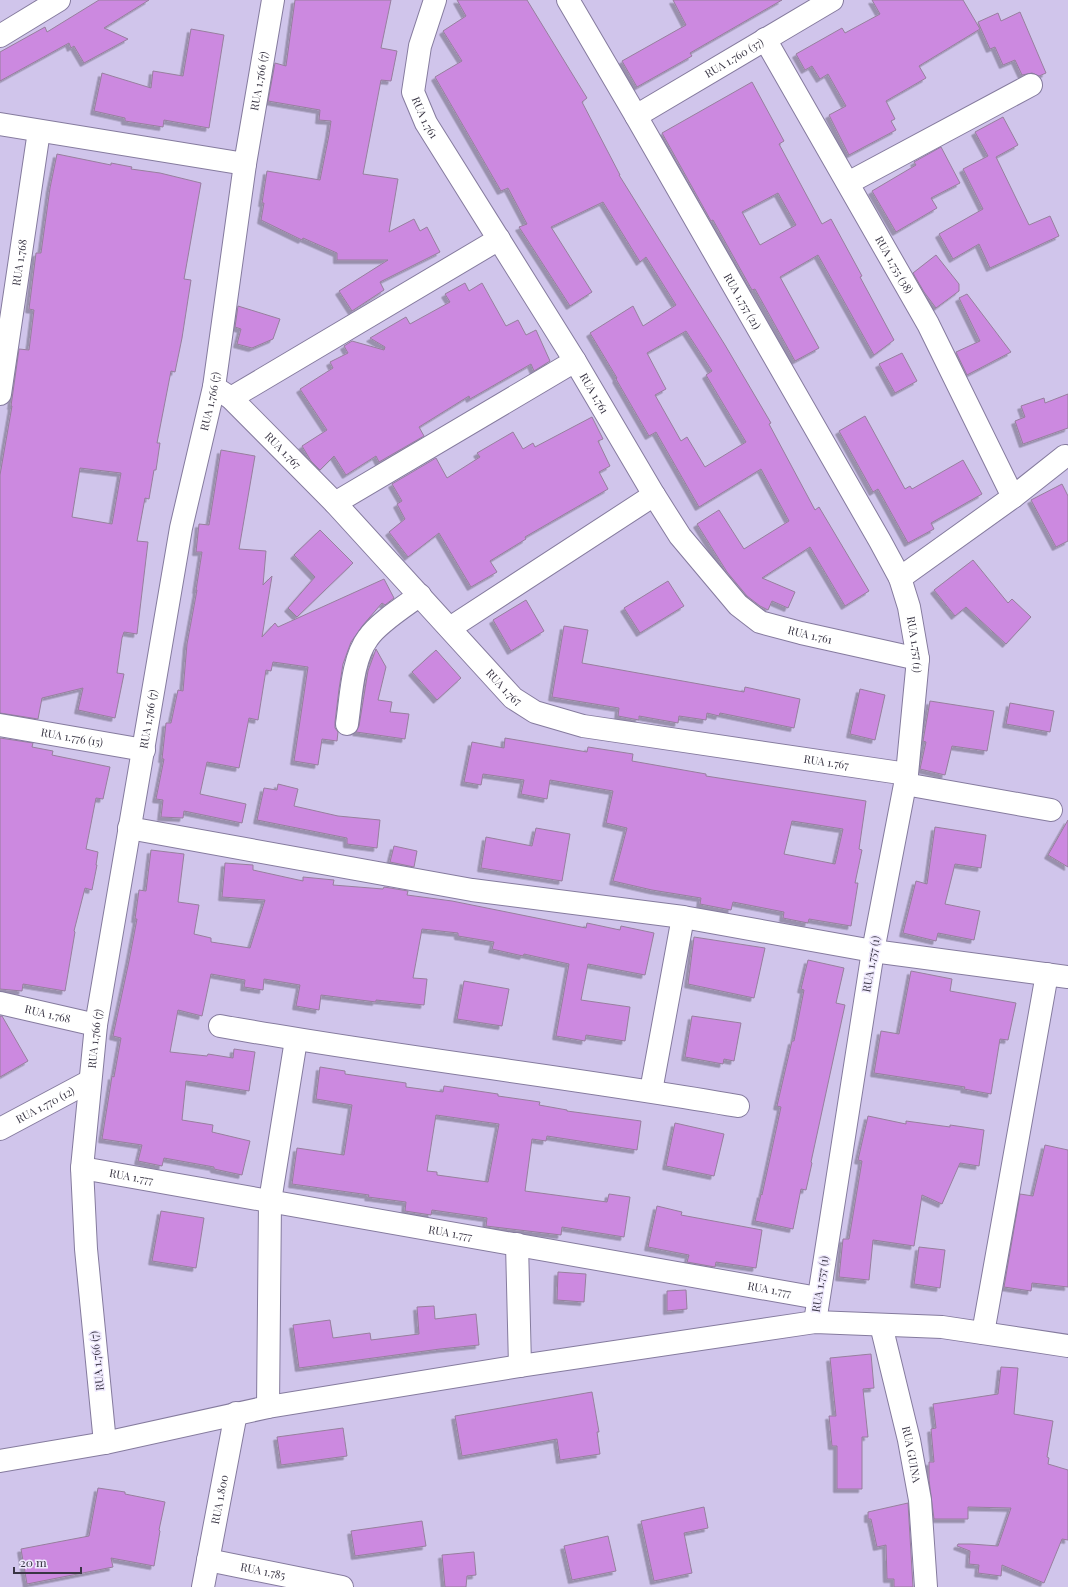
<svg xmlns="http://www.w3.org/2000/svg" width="1068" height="1587" viewBox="0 0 1068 1587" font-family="'Playfair Display',serif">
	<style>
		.building { fill: #cc89e0; stroke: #977f9e; fill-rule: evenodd; filter: url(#shadow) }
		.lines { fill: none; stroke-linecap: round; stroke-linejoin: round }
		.minor-casing { stroke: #857b9e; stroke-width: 24 }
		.minor { stroke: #fff; stroke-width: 22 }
		.labels { text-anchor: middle; stroke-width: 3; stroke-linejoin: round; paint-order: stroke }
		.street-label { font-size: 11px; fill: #393544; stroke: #efe9fd }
	</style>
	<defs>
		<filter id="shadow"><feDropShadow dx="-3.5" dy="3.5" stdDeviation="0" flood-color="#0004"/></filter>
	</defs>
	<rect width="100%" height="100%" fill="#d0c5eb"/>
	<g class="building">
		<polygon points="99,0 149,0 104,28 128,39 84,63 74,46 71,48 69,43 0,81 0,52 45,27 47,32"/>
		<polygon points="295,0 391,0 381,48 397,51 391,81 381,80 363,174 398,179 389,232 414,219 420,231 427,227 440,252 380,282 384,290 352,311 339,291 388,260 337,260 337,253 303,238 302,240 261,220 264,203 262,203 267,171 320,180 329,135 331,121 319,120 320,110 268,101 275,63 286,66"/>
		<path d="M457 0H527L587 98 582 102 620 175H619L725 345 771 423 769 424 815 510 819 507 869 591 845 606 810 547 762 578 795 592 788 608 772 601 768 610 760 606 747 596 727 572 697 524 719 510 744 549 789 521 761 469 699 507 656 432 649 436 616 379 617 378 590 333 633 306 643 326 676 305 646 257 640 262 603 202 551 227 592 292 570 306 519 227 527 224 508 188 501 191 435 77 462 61 443 31 466 16ZM686 331 712 371 706 375 746 442 705 467 687 437 681 441 655 395 666 389 647 353Z"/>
		<polygon points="673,0 782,0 690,53 692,56 637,87 622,61 686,25"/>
		<polygon points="872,0 963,0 980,29 919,66 926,78 886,101 895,119 891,121 896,130 849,155 829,115 846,106 828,74 820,79 812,66 805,70 796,54 842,28 845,33 880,14"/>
		<polygon points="1020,12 1046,73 1039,76 1032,73 1022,75 1015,60 1003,65 995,47 990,49 978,22 998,13 1001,21"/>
		<polygon points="191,29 224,35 209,128 164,120 163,127 125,121 125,118 94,111 102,73 151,88 153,71 183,76"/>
		<path d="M752 82 784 141 779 144 822 224 831 219 862 276 860 277 894 340 874 355 818 255 780 277 819 348 795 361 755 289 752 290 713 220 711 221 662 133ZM778 193 796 225 760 245 742 212Z"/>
		<polygon points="1003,117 1018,145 996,157 1029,225 1050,216 1059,236 990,268 979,244 953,259 939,234 983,209 963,169 988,156 975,132"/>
		<polygon points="941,147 960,183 931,198 937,208 896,232 872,191 916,165 914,162"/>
		<path d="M57 154 111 165V163L132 167 131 169 160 173 201 183 184 279 191 280 182 338 175 372 171 371 157 443H160L156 470H154L149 499 145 498 137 541 148 542 137 634 124 632 122 638 117 673 124 674 115 718 78 710 83 688 42 698 38 719 0 713V475L12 406H11L19 349 29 350 34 310 29 309 36 253H41L50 188ZM80 468 121 473 112 524 72 517Z"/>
		<polygon points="936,255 959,284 959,291 936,308 924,292 913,273"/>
		<polygon points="465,283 469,291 482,283 506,326 518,320 526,335 536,330 550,361 534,371 531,364 470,399 469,396 419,427 424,436 379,462 376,456 346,475 334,456 320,470 311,461 302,446 327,430 300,389 333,368 330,362 348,353 344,346 352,341 384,350 385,347 370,338 406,317 410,324 450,302 445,294"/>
		<polygon points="967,294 1011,352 967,375 956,352 980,341 959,298"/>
		<polygon points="238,306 280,319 273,339 252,348 237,344 241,329 235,327"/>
		<polygon points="902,353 917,381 895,393 879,364"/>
		<polygon points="1068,394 1068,428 1023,444 1015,421 1025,417 1021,406 1044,398 1045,403"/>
		<polygon points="865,416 905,489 910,486 912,489 963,460 982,494 931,523 934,529 908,543 878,489 873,492 839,431"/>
		<polygon points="592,417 603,439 598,441 610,466 599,472 608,489 525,537 526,539 490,561 497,572 471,587 439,533 408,557 389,532 405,519 397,504 402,501 392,484 436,458 447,478 480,457 477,453 513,432 523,449 533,443 535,447"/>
		<polygon points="221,450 255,456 239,549 266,551 263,585 272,576 262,637 275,623 278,627 384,579 394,598 385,605 382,603 363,625 351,642 343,664 339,689 335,722 335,728 338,732 337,741 322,739 318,765 294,761 308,667 273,662 271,671 266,670 258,720 249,718 239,768 207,762 200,794 246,804 242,823 184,811 183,818 161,817 163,800 156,799 164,759 162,759 166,723 171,723 178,690 183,691 187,644 197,590 196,590 202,552 196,552 199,524 209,525"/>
		<polygon points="1062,484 1068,496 1068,541 1056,547 1031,500"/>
		<polygon points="320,530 353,563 297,617 288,608 315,577 294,555"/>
		<polygon points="973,560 1008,603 1012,599 1031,617 1006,644 966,607 955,616 934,590"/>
		<polygon points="668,581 684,606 640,633 624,608"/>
		<polygon points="526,600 544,631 511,651 493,620"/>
		<polygon points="564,626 588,630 582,663 744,692 745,687 800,699 794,728 720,713 719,716 707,713 706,720 679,716 678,723 639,716 639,720 618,716 619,708 552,697"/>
		<polygon points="376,649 386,667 378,700 392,702 390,712 409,714 405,739 356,732 359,726 368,671"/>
		<polygon points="436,650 461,678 437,700 412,672"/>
		<polygon points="860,689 885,695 875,740 850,734"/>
		<polygon points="930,701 994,711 987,751 952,746 945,775 920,769 926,742 923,741"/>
		<polygon points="1010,703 1054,711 1050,732 1006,724"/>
		<polygon points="0,738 33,743 32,747 53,751 52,755 110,767 103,799 96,798 86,849 98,852 96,865 97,865 92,890 85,888 74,931 75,932 65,991 23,984 22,991 0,989"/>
		<path d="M505 738 587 752 588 747 633 754 632 761 706 774V776L866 801 859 849 862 850 855 883H858L851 926 809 919 808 923 783 918 784 912 733 902 731 910 700 904 701 898 652 890 613 881 627 828 606 823 613 791 550 780 547 799 521 794 524 780 483 774 481 785 464 782 472 742 504 748ZM792 821 843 829 835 864 784 854Z"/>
		<polygon points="278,784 298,789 294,806 338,816 380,820 377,848 347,844 347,838 257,820 264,788 277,790"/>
		<polygon points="1068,820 1068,867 1048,855"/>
		<polygon points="935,827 986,835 981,868 955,864 945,904 980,911 974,940 938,933 936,941 903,933 916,881 927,884"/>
		<polygon points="536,828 570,834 562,881 481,868 486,837 532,846"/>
		<polygon points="394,846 417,851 414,867 390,862"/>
		<polygon points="151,850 184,854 178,902 199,905 194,934 211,938 211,942 250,948 265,900 222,897 225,863 253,865 253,870 303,881 303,877 334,880 333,885 383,889 384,887 408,891 407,895 452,901 586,928 587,923 620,930 621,926 654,933 645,975 588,964 581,1000 630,1007 625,1041 586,1035 585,1041 556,1036 569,964 524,954 523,956 492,949 494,942 458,936 458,933 422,929 413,978 427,979 424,1005 376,1000 376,1002 321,995 319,1010 296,1006 300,985 264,979 263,990 244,987 245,980 211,974 202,1016 178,1010 170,1052 207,1056 208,1054 233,1058 234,1049 255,1052 249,1091 186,1081 182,1120 213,1125 212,1132 250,1141 242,1175 214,1169 214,1167 164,1158 162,1166 138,1161 142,1145 102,1139 112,1076 114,1077 121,1038 113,1036 129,961 137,919 135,919 139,890 146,891"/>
		<polygon points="694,937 765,948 754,998 688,984"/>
		<polygon points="808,960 844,968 836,1003 845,1005 811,1162 812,1163 806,1190 801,1189 793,1229 755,1221 761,1194 762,1195 781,1107 777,1106 792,1041 794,1041 804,990 801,989"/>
		<polygon points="911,971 952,979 950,991 1016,1003 1008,1040 1000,1039 991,1094 964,1089 965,1087 874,1073 881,1031 899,1034"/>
		<polygon points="464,981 509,989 502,1026 457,1019"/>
		<polygon points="0,1016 2,1016 28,1061 0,1077"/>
		<polygon points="692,1016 741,1023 734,1061 724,1059 723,1064 685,1057"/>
		<path d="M320 1067 345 1071V1074L406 1083V1087L443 1092 444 1086 498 1094V1096L540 1102 539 1105 567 1110V1111L641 1121 637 1150 547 1136 546 1141 532 1139 525 1191 607 1202 609 1194 630 1197 624 1237 562 1227 561 1235 486 1226 487 1218 432 1210 431 1215 405 1211 406 1202 368 1197 369 1195 292 1184 297 1148 344 1155 352 1105 316 1099ZM436 1115 499 1124 488 1182 437 1175V1172L427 1171Z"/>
		<polygon points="868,1116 906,1124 906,1121 950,1127 950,1125 984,1130 979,1166 960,1163 942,1204 922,1195 914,1246 873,1240 869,1280 839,1277 843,1239 849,1239 862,1161 858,1160"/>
		<polygon points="675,1123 724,1134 714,1176 666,1166"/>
		<polygon points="1045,1145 1068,1150 1068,1287 1032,1283 1031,1291 1004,1287 1020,1194 1033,1196"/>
		<polygon points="657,1206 682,1212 681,1215 762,1230 756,1268 716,1262 715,1267 687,1262 689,1255 648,1247"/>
		<polygon points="161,1211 204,1218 196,1268 152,1261"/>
		<polygon points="919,1247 945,1250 940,1288 914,1284"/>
		<polygon points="558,1272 586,1274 584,1302 557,1300"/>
		<polygon points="686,1290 687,1309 667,1311 667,1291"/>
		<polygon points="434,1306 435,1319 476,1314 479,1345 440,1349 299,1368 293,1325 330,1320 333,1338 370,1333 371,1340 419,1334 417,1307"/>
		<polygon points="871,1354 874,1388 863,1389 868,1437 862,1437 862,1489 837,1489 837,1446 832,1446 829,1416 836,1416 830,1358"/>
		<polygon points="1001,1367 1018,1368 1014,1414 1053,1421 1047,1457 1049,1458 1048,1464 1068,1470 1068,1540 1062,1539 1044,1583 1002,1565 1001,1576 978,1573 979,1565 969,1564 970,1551 957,1546 958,1544 971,1544 998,1546 1011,1508 968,1507 968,1519 934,1519 929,1480 929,1462 934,1462 931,1429 936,1428 933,1404 998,1394"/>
		<polygon points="592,1392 599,1432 597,1432 600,1454 560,1460 557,1439 462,1456 455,1416"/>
		<polygon points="343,1428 347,1456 281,1465 277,1437"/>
		<polygon points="98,1488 125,1492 125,1494 165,1502 159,1530 160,1531 154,1566 111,1558 113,1567 27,1584 21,1549 89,1536"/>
		<polygon points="908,1503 913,1587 894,1587 894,1579 887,1579 886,1545 877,1547 871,1519 868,1519 868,1512"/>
		<polygon points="704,1507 708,1528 684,1533 692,1573 654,1581 641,1521"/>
		<polygon points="422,1521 426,1546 355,1556 351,1531"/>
		<polygon points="608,1536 616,1571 572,1580 564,1546"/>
		<polygon points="474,1552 476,1575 467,1576 466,1587 445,1587 442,1555"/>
	</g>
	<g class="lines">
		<g class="minor-casing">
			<g id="minor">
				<path id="s1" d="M435 0 420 46 413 92 426 123 575 361 654 495 680 536 738 605 760 622 801 633 918 659"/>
				<path id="s2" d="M568 0 636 116 880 541 900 578 909 607 918 659 907 774 873 951 815 1322"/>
				<polyline points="0,36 59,0"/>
				<path id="s3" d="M765 39 928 324 1013 497"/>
				<path id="s4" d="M636 116 832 0"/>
				<polyline points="0,124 245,164"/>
				<polyline points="848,183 1031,85"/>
				<path id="s5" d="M214 387 231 398 335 503 513 698 535 712 583 726 907 774"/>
				<path id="s6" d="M0 394 39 131"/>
				<polyline points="231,398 499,239"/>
				<polyline points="335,503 575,361"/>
				<polyline points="900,578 1013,497 1065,456"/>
				<polyline points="450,628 654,495"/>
				<path d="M347 724C351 698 352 659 368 638 378 623 405 606 420 595"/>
				<path id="s7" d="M0 725 144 750"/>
				<polyline points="905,784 1051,810"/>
				<polyline points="129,828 472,890 683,917 873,951 1068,977"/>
				<path id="s8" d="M0 1003 96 1025"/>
				<path d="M220 1026C392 1057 565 1076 738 1106"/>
				<polyline points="651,1091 683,917"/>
				<path id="s9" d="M0 1129 90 1081"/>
				<path id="s10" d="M82 1168 818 1298"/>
				<polyline points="517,1244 520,1366"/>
				<path id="s11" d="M881 1325 909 1440 920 1500 926 1587"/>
				<polyline points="983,1333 1047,974"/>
				<polyline points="268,1407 270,1201 296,1040"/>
				<path id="s12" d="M105 1443 86 1249 82 1168 96 1025 181 528 214 387 245 164 273 0"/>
				<polyline points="0,1461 105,1443 268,1407 520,1366 815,1322 942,1327 1068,1346"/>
				<path id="s13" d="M208 1560 342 1587"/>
				<path id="s14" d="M203 1587 236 1413"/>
			</g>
		</g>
		<use href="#minor" class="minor"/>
	</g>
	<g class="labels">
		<g class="street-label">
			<text dy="4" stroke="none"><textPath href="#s4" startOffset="114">RUA 1.760 (37)</textPath></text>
			<text dy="4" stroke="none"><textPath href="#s12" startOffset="1378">RUA 1.766 (7)</textPath></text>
			<text dy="4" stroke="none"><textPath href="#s1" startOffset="123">RUA 1.761</textPath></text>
			<text dy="4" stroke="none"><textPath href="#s6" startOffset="133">RUA 1.768</textPath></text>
			<text dy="4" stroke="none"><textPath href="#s3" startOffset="260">RUA 1.755 (38)</textPath></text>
			<text dy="4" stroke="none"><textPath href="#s2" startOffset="348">RUA 1.757 (21)</textPath></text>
			<text dy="4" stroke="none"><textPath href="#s1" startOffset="447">RUA 1.761</textPath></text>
			<text dy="4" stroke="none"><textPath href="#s12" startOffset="1054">RUA 1.766 (7)</textPath></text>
			<text dy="4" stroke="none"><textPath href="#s5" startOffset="94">RUA 1.767</textPath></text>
			<text dy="4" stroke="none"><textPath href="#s1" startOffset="783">RUA 1.761</textPath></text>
			<text dy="4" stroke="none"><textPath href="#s2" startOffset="735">RUA 1.757 (1)</textPath></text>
			<text dy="4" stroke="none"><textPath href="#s5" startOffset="418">RUA 1.767</textPath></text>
			<text dy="4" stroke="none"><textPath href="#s12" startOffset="730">RUA 1.766 (7)</textPath></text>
			<text dy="4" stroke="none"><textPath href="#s7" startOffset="73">RUA 1.776 (15)</textPath></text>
			<text dy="4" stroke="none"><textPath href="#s5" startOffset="754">RUA 1.767</textPath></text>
			<text transform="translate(871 964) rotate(-80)" y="4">RUA 1.757 (1)</text>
			<text dy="4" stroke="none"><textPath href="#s8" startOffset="49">RUA 1.768</textPath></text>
			<text dy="4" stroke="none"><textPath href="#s12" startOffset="406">RUA 1.766 (7)</textPath></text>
			<text dy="4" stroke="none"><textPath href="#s9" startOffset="51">RUA 1.770 (12)</textPath></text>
			<text dy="4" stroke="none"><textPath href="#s10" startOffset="50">RUA 1.777</textPath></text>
			<text dy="4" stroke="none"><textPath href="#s10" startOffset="374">RUA 1.777</textPath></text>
			<text transform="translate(820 1284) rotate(-81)" y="4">RUA 1.757 (1)</text>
			<text dy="4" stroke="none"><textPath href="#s10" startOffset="698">RUA 1.777</textPath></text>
			<text transform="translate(97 1361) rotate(-96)" y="4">RUA 1.766 (7)</text>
			<text dy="4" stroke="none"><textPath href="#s11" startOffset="133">RUA GUINA</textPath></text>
			<text dy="4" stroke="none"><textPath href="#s14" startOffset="89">RUA 1.800</textPath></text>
			<text dy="4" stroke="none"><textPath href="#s13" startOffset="56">RUA 1.785</textPath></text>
		</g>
	</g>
	<path d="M14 1567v6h67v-6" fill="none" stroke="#393544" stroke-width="2"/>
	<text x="20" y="1567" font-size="12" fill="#393544" stroke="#efe9fd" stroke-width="3" paint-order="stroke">20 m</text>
</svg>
